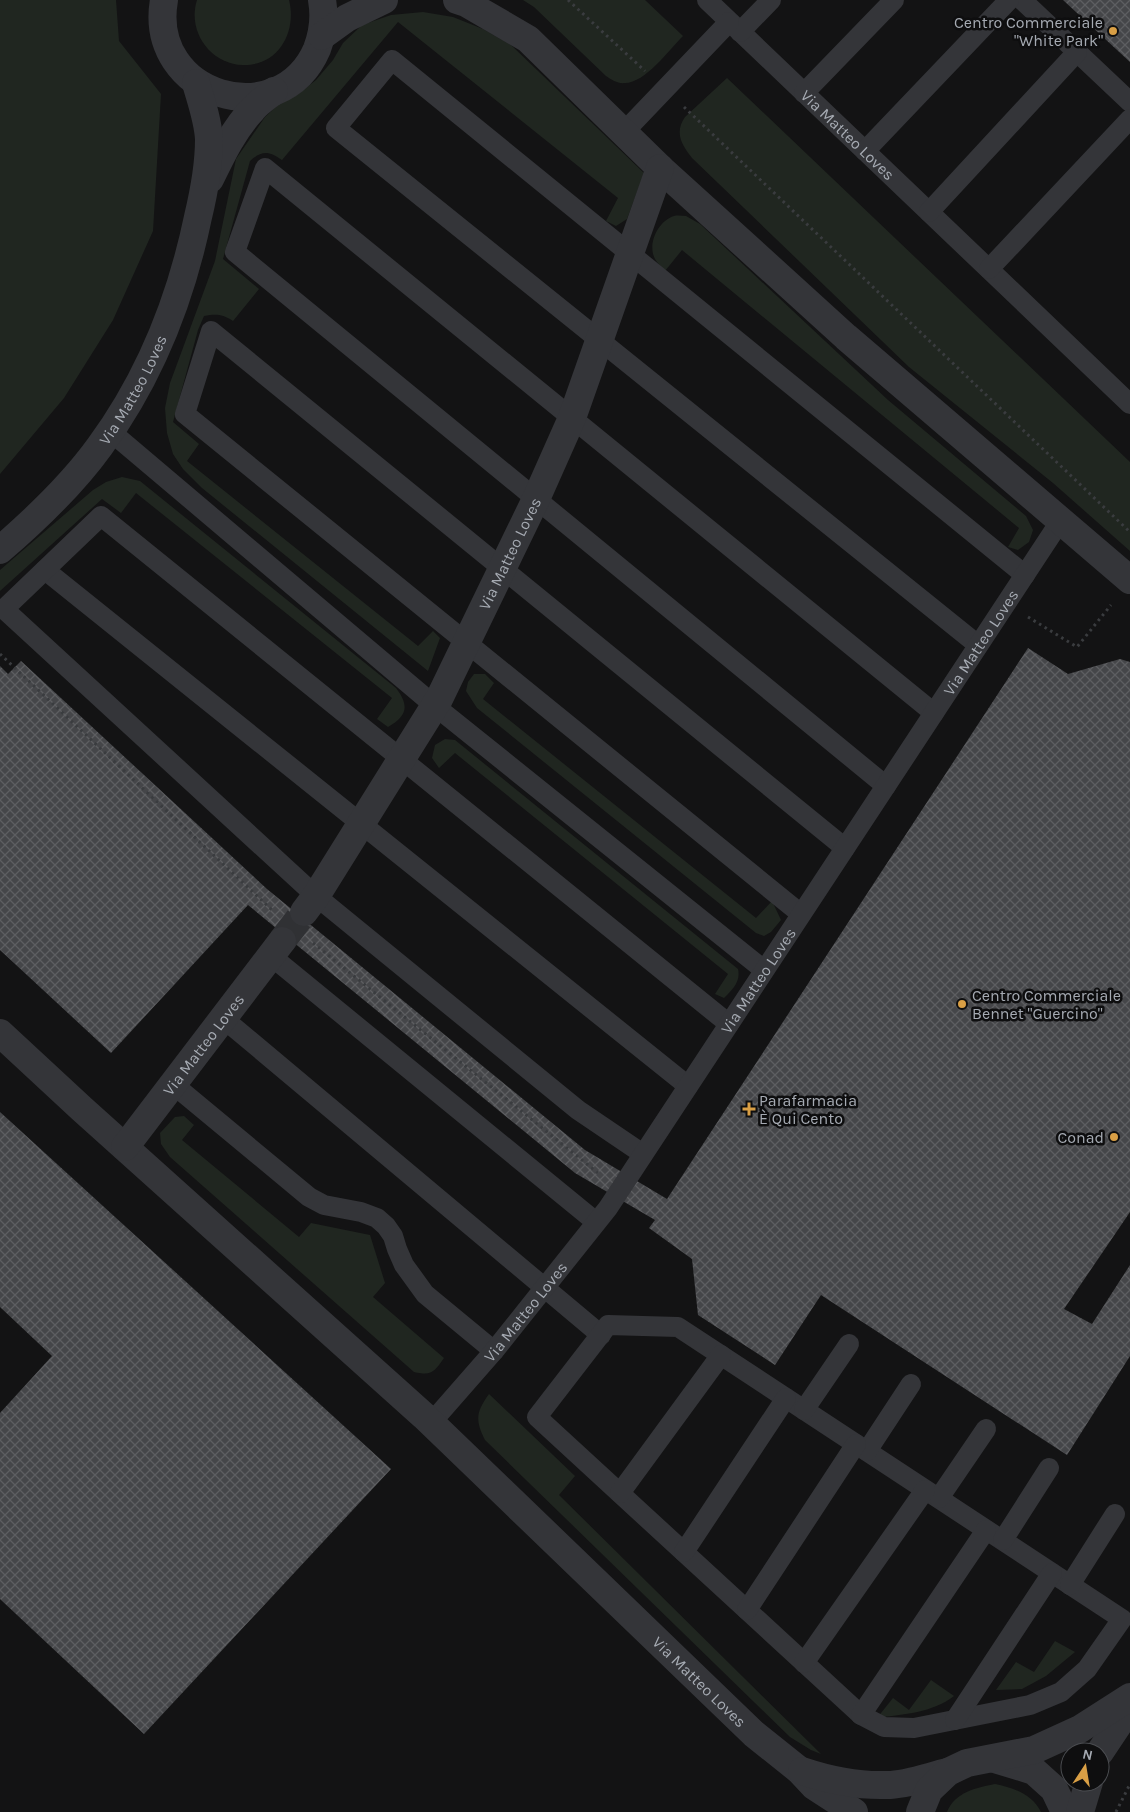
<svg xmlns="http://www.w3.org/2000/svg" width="1130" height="1812" viewBox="0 0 1130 1812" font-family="Karla,sans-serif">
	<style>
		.grass { fill: #202620 }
		.building { fill: url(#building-cross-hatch) }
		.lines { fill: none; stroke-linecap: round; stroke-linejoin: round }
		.minor-tunnel { stroke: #303134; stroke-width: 28; stroke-dasharray: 28 14; stroke-linecap: butt }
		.path { stroke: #3a3c3f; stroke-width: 3; stroke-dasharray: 2.5 4; stroke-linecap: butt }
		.service { stroke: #343539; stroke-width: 20 }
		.minor { stroke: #343539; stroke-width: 28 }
		.tertiary { stroke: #343539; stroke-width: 28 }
		.poi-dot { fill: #d99f45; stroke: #0e0e0f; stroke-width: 2 }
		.labels { text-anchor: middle; stroke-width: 5; stroke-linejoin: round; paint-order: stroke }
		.poi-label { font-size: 16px; fill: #a6abb3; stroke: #0e0e0f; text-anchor: end }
		.street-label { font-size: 16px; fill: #a6abb3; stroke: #0e0e0f }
	</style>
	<defs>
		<pattern id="building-cross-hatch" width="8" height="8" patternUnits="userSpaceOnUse" patternTransform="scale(1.25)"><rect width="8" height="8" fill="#454649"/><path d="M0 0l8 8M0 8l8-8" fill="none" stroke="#5d5e61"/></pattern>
	</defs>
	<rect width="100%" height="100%" fill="#131314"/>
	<g class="grass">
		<polygon points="0,0 116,0 119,41 161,94 153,231 113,320 64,398 0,474"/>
		<path d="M197 0H289C297 31 279 66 243 65 210 64 187 31 197 0Z"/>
		<path d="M523 0H645L683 36C669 50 645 83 625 83 618 84 612 80 606 76L534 7Z"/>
		<path d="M423 12 453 17 483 29 511 45 644 173 627 219 616 226 606 221 618 198 398 22 282 160C269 151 262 150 250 161L223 259 259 289 233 321C222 314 216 314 204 316L198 330 173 422 199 444 187 461 418 646 433 631 440 638 428 671 202 488 183 469 173 454 167 433 165 408 170 383 215 261 236 159 265 117 279 104 297 95 316 80 333 60 343 43 362 25 391 15Z"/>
		<path d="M727 78 1130 462V551L1053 483 909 367 692 158C682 145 674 133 685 117Z"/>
		<path d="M686 216 700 224 888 400 1026 516 1033 530 1029 542 1018 550 1008 547 1019 528 682 250 665 271C662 267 657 263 655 259 647 244 658 221 674 216 678 215 682 216 686 216Z"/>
		<path d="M122 477 140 481 396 688C409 705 408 716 388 727L377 719 392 698 136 493 121 513 102 499 0 591V570L93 490 106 482Z"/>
		<polygon points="474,674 485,674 494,683 483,699 756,918 772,901 781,920 771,932 764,936 756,933 477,708 466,691 468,682"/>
		<path d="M445 739 455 740 738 969C741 982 732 990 724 998L715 994 728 974 455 753 439 768 432 758 435 745Z"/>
		<path d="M184 1116 194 1125 182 1140 299 1237 311 1223 370 1235 385 1283 373 1297 444 1358C434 1372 432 1376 414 1372L170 1157 161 1144 160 1133 175 1117Z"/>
		<path d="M489 1394 575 1476 559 1495 821 1754 811 1750 790 1737 485 1440C475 1420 476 1412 489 1394Z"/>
		<polygon points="1055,1641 1075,1652 1046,1676 1022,1689 996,1690 1016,1662 1034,1672"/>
		<path d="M931 1680 954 1696C932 1713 904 1714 877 1718L893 1698 909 1710Z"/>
		<path d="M995 1784C1014 1788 1032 1794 1041 1812H947C955 1792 976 1788 995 1784Z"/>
	</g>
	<g class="building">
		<polygon points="1063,0 1130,0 1130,62"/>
		<polygon points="1028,648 1068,674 1120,659 1130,662 1130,1212 1064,1309 1092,1324 1130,1265 1130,1356 1067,1455 821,1295 775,1365 698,1315 692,1259 649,1228 655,1220 575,1173 248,905 111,1053 0,950 0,666 8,674 21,661 267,889 585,1150 667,1199"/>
		<polygon points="0,1112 391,1469 144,1734 0,1599 0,1413 52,1356 0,1307"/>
	</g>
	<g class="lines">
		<polyline class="minor-tunnel" points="282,941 304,912"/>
		<g class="path">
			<polyline points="568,0 645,71"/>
			<polyline points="684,107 1130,532"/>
			<polyline points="1028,617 1077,647 1111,605"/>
			<polyline points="0,654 273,911"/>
			<polyline points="313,943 598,1173"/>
			<polyline points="1116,1812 1130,1784"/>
		</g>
		<g class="service">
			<path id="s1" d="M707 0 1130 404"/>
			<polyline points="1022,0 1130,102"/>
			<polyline points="740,32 771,0"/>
			<polyline points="804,93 894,0"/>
			<polyline points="624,132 729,22"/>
			<polyline points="865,151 1009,0"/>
			<polyline points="929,212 1077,52"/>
			<polyline points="989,269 1130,119"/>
			<polyline points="110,431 435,706 764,970"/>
			<polyline points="45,570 688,1086"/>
			<polyline points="978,645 336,128 392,60 1025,575"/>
			<polyline points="886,786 235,252 265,168 934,713"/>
			<polyline points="801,914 185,414 211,331 845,848"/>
			<polyline points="271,956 596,1222"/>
			<polyline points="224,1019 601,1335"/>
			<polyline points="174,1085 309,1197 324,1205 361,1212 377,1218 386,1226 393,1236 397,1249 404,1265 425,1294 494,1351"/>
			<polyline points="643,1154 578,1110 316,896 4,609 101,516 729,1024"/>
			<polygon points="608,1325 678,1327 1122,1619 1087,1669 1061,1692 1030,1705 914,1728 884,1727 861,1715 537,1417"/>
			<polyline points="804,1410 849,1344"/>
			<path id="s2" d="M431 1423 494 1351 608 1208 1061 520"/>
			<polyline points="867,1451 911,1384"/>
			<polyline points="620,1493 721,1355"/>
			<polyline points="939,1498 986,1429"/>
			<polyline points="1003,1540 1049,1468"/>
			<polyline points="684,1552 786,1398"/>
			<polyline points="1070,1585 1115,1514"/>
			<polyline points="747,1610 856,1444"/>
			<polyline points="804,1663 925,1490"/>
			<polyline points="861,1715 986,1530"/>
			<polyline points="955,1720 1052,1573"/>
		</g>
		<g class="minor">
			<path d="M164 0C147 97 280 135 317 49 323 33 325 17 322 0"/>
			<polyline points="457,0 466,3 528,39 660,168 846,337 1130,580"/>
			<polyline points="322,36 347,18 384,0"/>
			<path d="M210 179C222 154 234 129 253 109 259 102 267 97 274 91"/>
			<path id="s3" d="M0 550C36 519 72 485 100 446 149 379 181 299 198 217 204 192 209 165 209 139 208 120 201 101 196 83"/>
			<path id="s4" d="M304 912 316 896 439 699 536 499 572 418 660 168"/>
			<path id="s5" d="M0 1033 82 1109 424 1416 754 1734 799 1770 814 1786 854 1812"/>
			<path id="s6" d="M125 1147 282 941"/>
			<path d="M802 1771C829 1780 859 1786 887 1785 906 1785 930 1776 948 1772"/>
		</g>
		<g class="tertiary">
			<polyline points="1100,1752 1130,1707"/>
			<polyline points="995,1759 1034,1771 1054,1789 1065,1812"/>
			<polyline points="920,1812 929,1790 948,1772 967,1763 1034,1750 1080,1729 1130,1697"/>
			<polyline points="1080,1812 1089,1782"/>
		</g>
	</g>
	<g class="poi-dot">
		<circle cx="1113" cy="31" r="5"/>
		<circle cx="962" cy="1004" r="5"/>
		<path d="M746.5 1101.5h5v5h5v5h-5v5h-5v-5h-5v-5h5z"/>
		<circle cx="1114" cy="1137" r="5"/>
	</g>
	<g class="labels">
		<g class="poi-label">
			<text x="1103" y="28">Centro Commerciale<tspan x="1103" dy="18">"White Park"</tspan></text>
			<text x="972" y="1001" text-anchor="start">Centro Commerciale<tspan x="972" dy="18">Bennet "Guercino"</tspan></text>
			<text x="759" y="1106" text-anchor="start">Parafarmacia<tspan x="759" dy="18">È Qui Cento</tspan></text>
			<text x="1104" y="1143">Conad</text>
		</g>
		<g class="street-label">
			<text dy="6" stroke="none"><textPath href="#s1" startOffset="195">Via Matteo Loves</textPath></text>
			<text dy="6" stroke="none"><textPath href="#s3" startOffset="210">Via Matteo Loves</textPath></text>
			<text dy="6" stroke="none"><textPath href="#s4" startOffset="414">Via Matteo Loves</textPath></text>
			<text dy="6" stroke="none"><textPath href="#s2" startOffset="956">Via Matteo Loves</textPath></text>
			<text dy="6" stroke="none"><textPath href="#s2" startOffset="551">Via Matteo Loves</textPath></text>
			<text dy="6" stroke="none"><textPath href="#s6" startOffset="129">Via Matteo Loves</textPath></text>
			<text dy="6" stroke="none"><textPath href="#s2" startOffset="146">Via Matteo Loves</textPath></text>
			<text dy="6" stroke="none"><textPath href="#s5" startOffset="954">Via Matteo Loves</textPath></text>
		</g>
	</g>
	<g transform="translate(1085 1767) rotate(12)"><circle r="24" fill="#0e0e0f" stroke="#4b4d51"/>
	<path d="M0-4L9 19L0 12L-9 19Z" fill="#d99f45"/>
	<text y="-8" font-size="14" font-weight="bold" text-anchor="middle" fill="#a6abb3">N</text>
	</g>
</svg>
